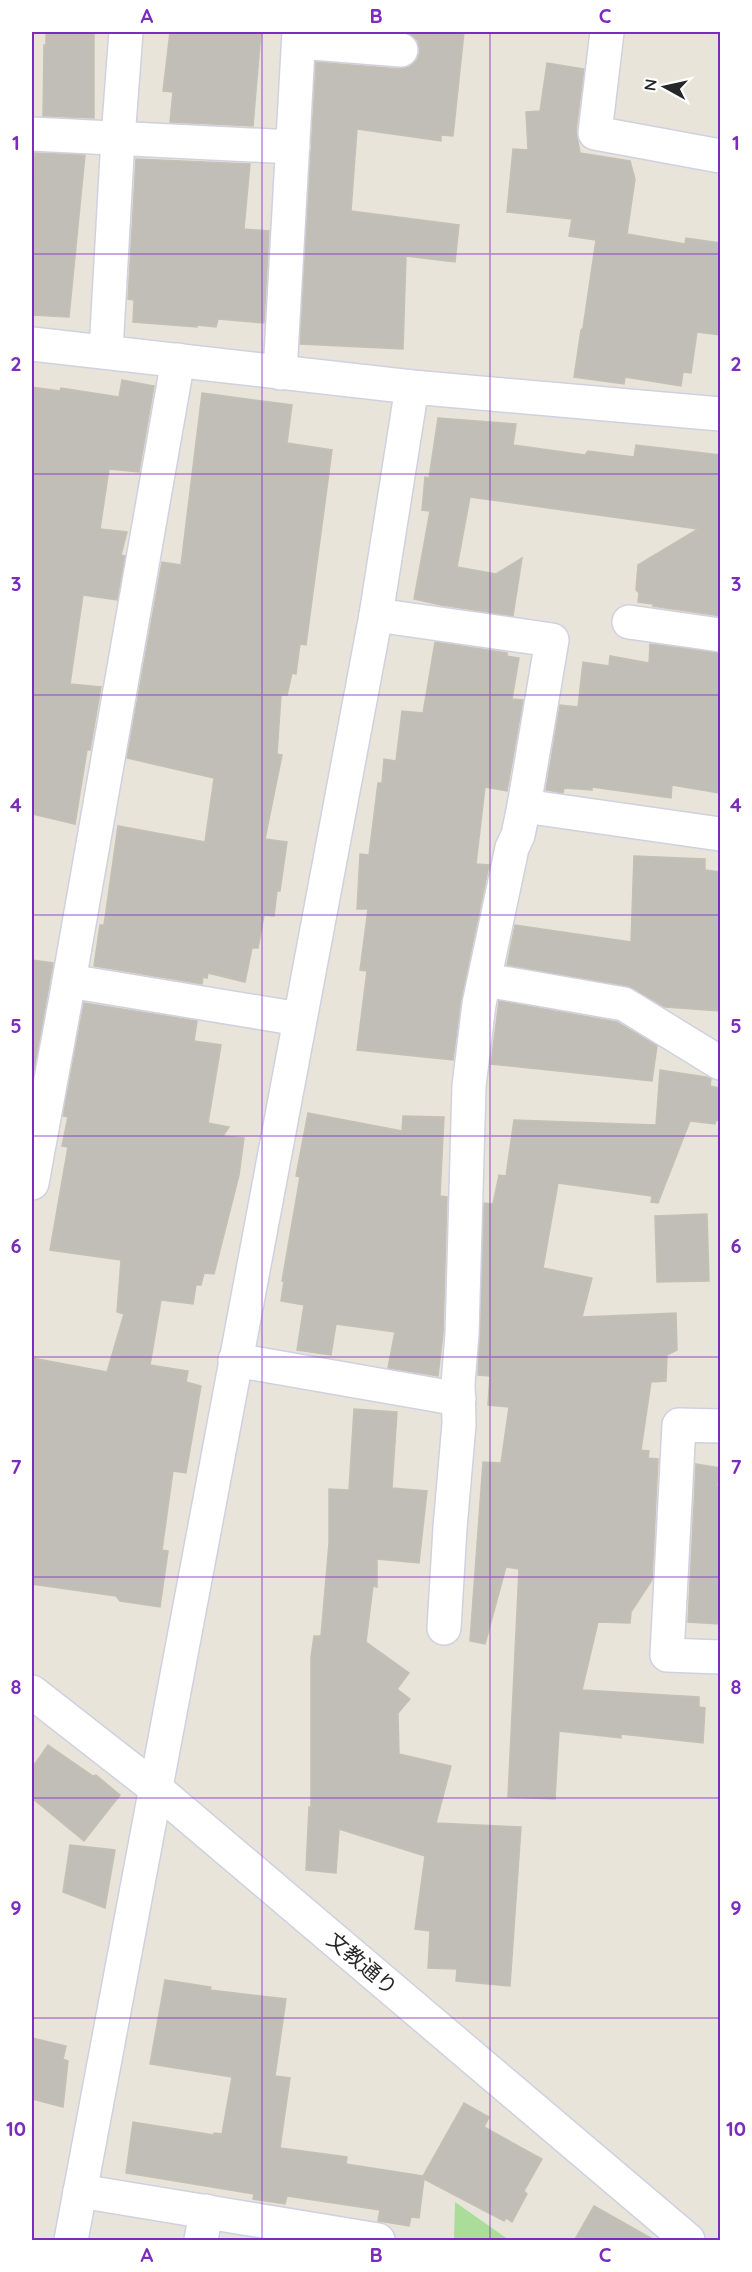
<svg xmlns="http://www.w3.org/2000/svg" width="752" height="2272" viewBox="0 0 752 2272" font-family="Quicksand,'Noto Sans JP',sans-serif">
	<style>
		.green { fill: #ad9 }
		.building { fill: #c1beb7; stroke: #c4c0b4; stroke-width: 1.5 }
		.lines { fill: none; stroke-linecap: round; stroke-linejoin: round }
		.minor-casing { stroke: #cfd1e0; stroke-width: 36 }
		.minor { stroke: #fff; stroke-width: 33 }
		.grid { fill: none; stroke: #7b2cbf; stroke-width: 1.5; stroke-opacity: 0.55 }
		.labels { text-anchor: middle; stroke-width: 4.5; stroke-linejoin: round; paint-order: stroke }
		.street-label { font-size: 21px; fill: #272727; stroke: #fff }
		.neatline { fill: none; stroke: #7b2cbf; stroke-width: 2 }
		.grid-label { font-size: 20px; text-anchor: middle; font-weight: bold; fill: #7b2cbf }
	</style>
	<rect width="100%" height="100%" fill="#e9e4da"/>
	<polygon class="green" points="455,2202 509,2240 454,2240"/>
	<g class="building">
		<polygon points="46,32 94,32 94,118 43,116 44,45 46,45"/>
		<polygon points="170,32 261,32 253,126 170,122 173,92 163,91"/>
		<polygon points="403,32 464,32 453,136 441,135 441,141 357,129 351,211 459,225 455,262 406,256 403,349 300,344 316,62 400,69 409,67 417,60 420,51 418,41 412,35"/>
		<polygon points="547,63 584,69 576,131 580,153 630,161 635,179 627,234 685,244 686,238 720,243 720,335 697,332 691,373 683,372 681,386 625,377 624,384 574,377 581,330 583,328 596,240 569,236 572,219 507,212 513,149 528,150 526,112 540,111"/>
		<polygon points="35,153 85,155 69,317 32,315 32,220"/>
		<polygon points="136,159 250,164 244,229 269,231 264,323 218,319 216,327 197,325 197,327 133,322 134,300 128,299"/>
		<polygon points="122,380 154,386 139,472 109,469 100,529 127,532 121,555 125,556 117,600 83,595 70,684 101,687 90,750 87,750 75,824 32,814 32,387 60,391 61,388 119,397"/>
		<polygon points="202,393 292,405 287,443 332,450 306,645 300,644 296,674 292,673 287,695 281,695 277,754 282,755 265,839 287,842 280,891 277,891 274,916 264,915 258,948 252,948 245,982 208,973 207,978 203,977 202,984 94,966 100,925 104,925 118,826 205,842 214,778 127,758 162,562 181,565"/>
		<polygon points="438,418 516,424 513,445 585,455 588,451 634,457 636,445 720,455 720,616 653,606 653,604 638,602 639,593 636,590 638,565 698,529 470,497 457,567 496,574 522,558 513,616 441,605 414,599 430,511 422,510 425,477 429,478"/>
		<polygon points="435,642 507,653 507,656 519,658 512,699 523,700 507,791 485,787 476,864 489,865 461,1000 453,1060 357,1050 367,971 360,970 368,909 357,909 360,854 369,855 378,783 382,783 384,759 396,761 402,711 423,713"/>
		<polygon points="650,644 720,653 720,793 672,785 671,798 592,787 592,790 564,788 563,793 546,790 560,705 578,707 583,662 609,666 610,656 649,663"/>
		<polygon points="634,856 705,859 705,870 720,872 720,1011 665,1007 628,986 507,965 515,925 631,942"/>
		<polygon points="32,960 53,963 32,1082"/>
		<polygon points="499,1001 617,1022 657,1046 652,1081 491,1064"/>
		<polygon points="84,1003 197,1021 194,1041 221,1045 208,1123 229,1127 223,1136 244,1138 239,1175 214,1274 204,1273 201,1285 196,1285 193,1304 161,1300 150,1365 188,1371 186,1382 201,1386 186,1473 173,1471 162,1550 168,1551 160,1607 120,1601 116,1596 32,1584 32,1358 107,1372 124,1314 117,1312 121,1260 50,1250 68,1147 62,1146 68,1117 63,1116"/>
		<polygon points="660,1070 706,1077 711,1079 710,1086 720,1088 720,1121 716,1120 715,1124 690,1121 658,1203 651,1202 652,1196 558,1183 543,1268 592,1278 582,1317 676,1313 677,1350 667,1355 666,1381 651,1382 641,1450 649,1451 648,1458 658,1459 652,1580 631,1612 630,1623 598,1622 582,1690 699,1697 699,1707 705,1708 703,1743 621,1734 621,1738 559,1731 555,1799 508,1797 519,1569 506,1567 485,1644 470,1641 483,1462 501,1463 509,1407 488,1405 490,1376 478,1375 484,1203 493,1204 499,1175 506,1176 514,1120 656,1125"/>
		<polygon points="308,1113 402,1131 403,1116 444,1117 440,1196 447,1197 443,1333 438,1376 388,1368 395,1332 336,1324 331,1355 297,1350 304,1305 281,1301 284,1281 282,1281 300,1177 296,1176"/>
		<polygon points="707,1214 709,1281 657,1282 655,1216"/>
		<polygon points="354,1409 397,1412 392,1488 427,1491 419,1563 377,1559 377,1587 373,1586 366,1642 409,1673 397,1689 410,1699 398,1713 399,1754 451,1766 436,1823 521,1827 510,1986 456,1981 457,1969 428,1968 430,1931 415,1929 425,1856 339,1829 336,1873 306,1870 309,1807 311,1807 311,1657 314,1636 321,1636 329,1543 329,1489 349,1490"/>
		<polygon points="696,1464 720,1468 720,1479 716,1486 720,1486 720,1624 688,1622"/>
		<polygon points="48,1745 93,1776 96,1775 120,1795 84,1841 32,1798 32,1768"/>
		<polygon points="70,1845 115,1850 105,1908 63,1892"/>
		<polygon points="165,1980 211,1987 210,1990 286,1999 275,2076 290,2078 280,2148 347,2157 346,2164 423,2176 464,2103 489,2117 484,2127 542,2159 524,2191 527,2194 512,2222 506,2218 504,2221 424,2179 419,2218 411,2217 409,2226 378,2221 380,2210 287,2196 285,2204 253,2199 254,2194 126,2173 133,2122 214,2135 214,2133 222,2134 232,2077 150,2064"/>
		<polygon points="32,2038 66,2046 63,2059 68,2061 63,2107 32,2099"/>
		<polygon points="594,2206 656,2241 574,2241"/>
	</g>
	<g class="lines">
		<g class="minor-casing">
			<g id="minor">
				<polyline points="607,32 595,133 720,156"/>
				<polyline points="299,42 401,50"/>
				<polyline points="32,134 293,147"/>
				<polyline points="32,344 412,387 720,414"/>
				<polyline points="106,351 118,138 126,32"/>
				<polyline points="280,373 299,32"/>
				<polyline points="376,615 552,640 524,806 518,835 512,848 479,1004 469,1086 462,1334 458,1384 459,1424 450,1528 444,1628"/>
				<polyline points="629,622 720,635"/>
				<polyline points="524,806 720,834"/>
				<polyline points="486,980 624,1004 720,1063"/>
				<polyline points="69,981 299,1019"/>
				<polyline points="32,1183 69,981 178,360"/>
				<polyline points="235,1360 459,1399"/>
				<polyline points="720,1426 679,1425 667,1655 720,1657"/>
				<polyline points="32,1692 155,1788 688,2240"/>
				<polyline points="80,2191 378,2240"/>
				<polyline points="71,2240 376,615 412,387"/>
				<polyline points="201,2240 206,2211"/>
			</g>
		</g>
		<use href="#minor" class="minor"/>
	</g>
	<path class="grid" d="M262 32V2240M490 32V2240M32 254H720M32 474H720M32 695H720M32 915H720M32 1136H720M32 1357H720M32 1577H720M32 1798H720M32 2018H720"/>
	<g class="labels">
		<g class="street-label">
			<text transform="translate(362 1964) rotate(40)" y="7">文教通り</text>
		</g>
	</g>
	<rect width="752" height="2272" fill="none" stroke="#ffffff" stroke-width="66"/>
	<g transform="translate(665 87) rotate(278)" stroke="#ffffff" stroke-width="4.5" paint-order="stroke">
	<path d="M0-4.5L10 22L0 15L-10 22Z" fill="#272727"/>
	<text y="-9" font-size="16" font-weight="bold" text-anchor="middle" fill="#272727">N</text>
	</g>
	<rect x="33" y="33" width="686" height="2206" class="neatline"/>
	<g class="grid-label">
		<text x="147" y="23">A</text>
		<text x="376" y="23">B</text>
		<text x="605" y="23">C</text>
		<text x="16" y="150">1</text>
		<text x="736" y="150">1</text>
		<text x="16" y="371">2</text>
		<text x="736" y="371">2</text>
		<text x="16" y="591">3</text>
		<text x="736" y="591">3</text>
		<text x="16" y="812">4</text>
		<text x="736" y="812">4</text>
		<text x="16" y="1033">5</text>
		<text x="736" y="1033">5</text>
		<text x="16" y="1253">6</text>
		<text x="736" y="1253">6</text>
		<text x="16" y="1474">7</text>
		<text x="736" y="1474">7</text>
		<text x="16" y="1694">8</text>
		<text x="736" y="1694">8</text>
		<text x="16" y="1915">9</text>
		<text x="736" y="1915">9</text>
		<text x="16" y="2136">10</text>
		<text x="736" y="2136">10</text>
		<text x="147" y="2262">A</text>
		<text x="376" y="2262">B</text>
		<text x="605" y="2262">C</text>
	</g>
</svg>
